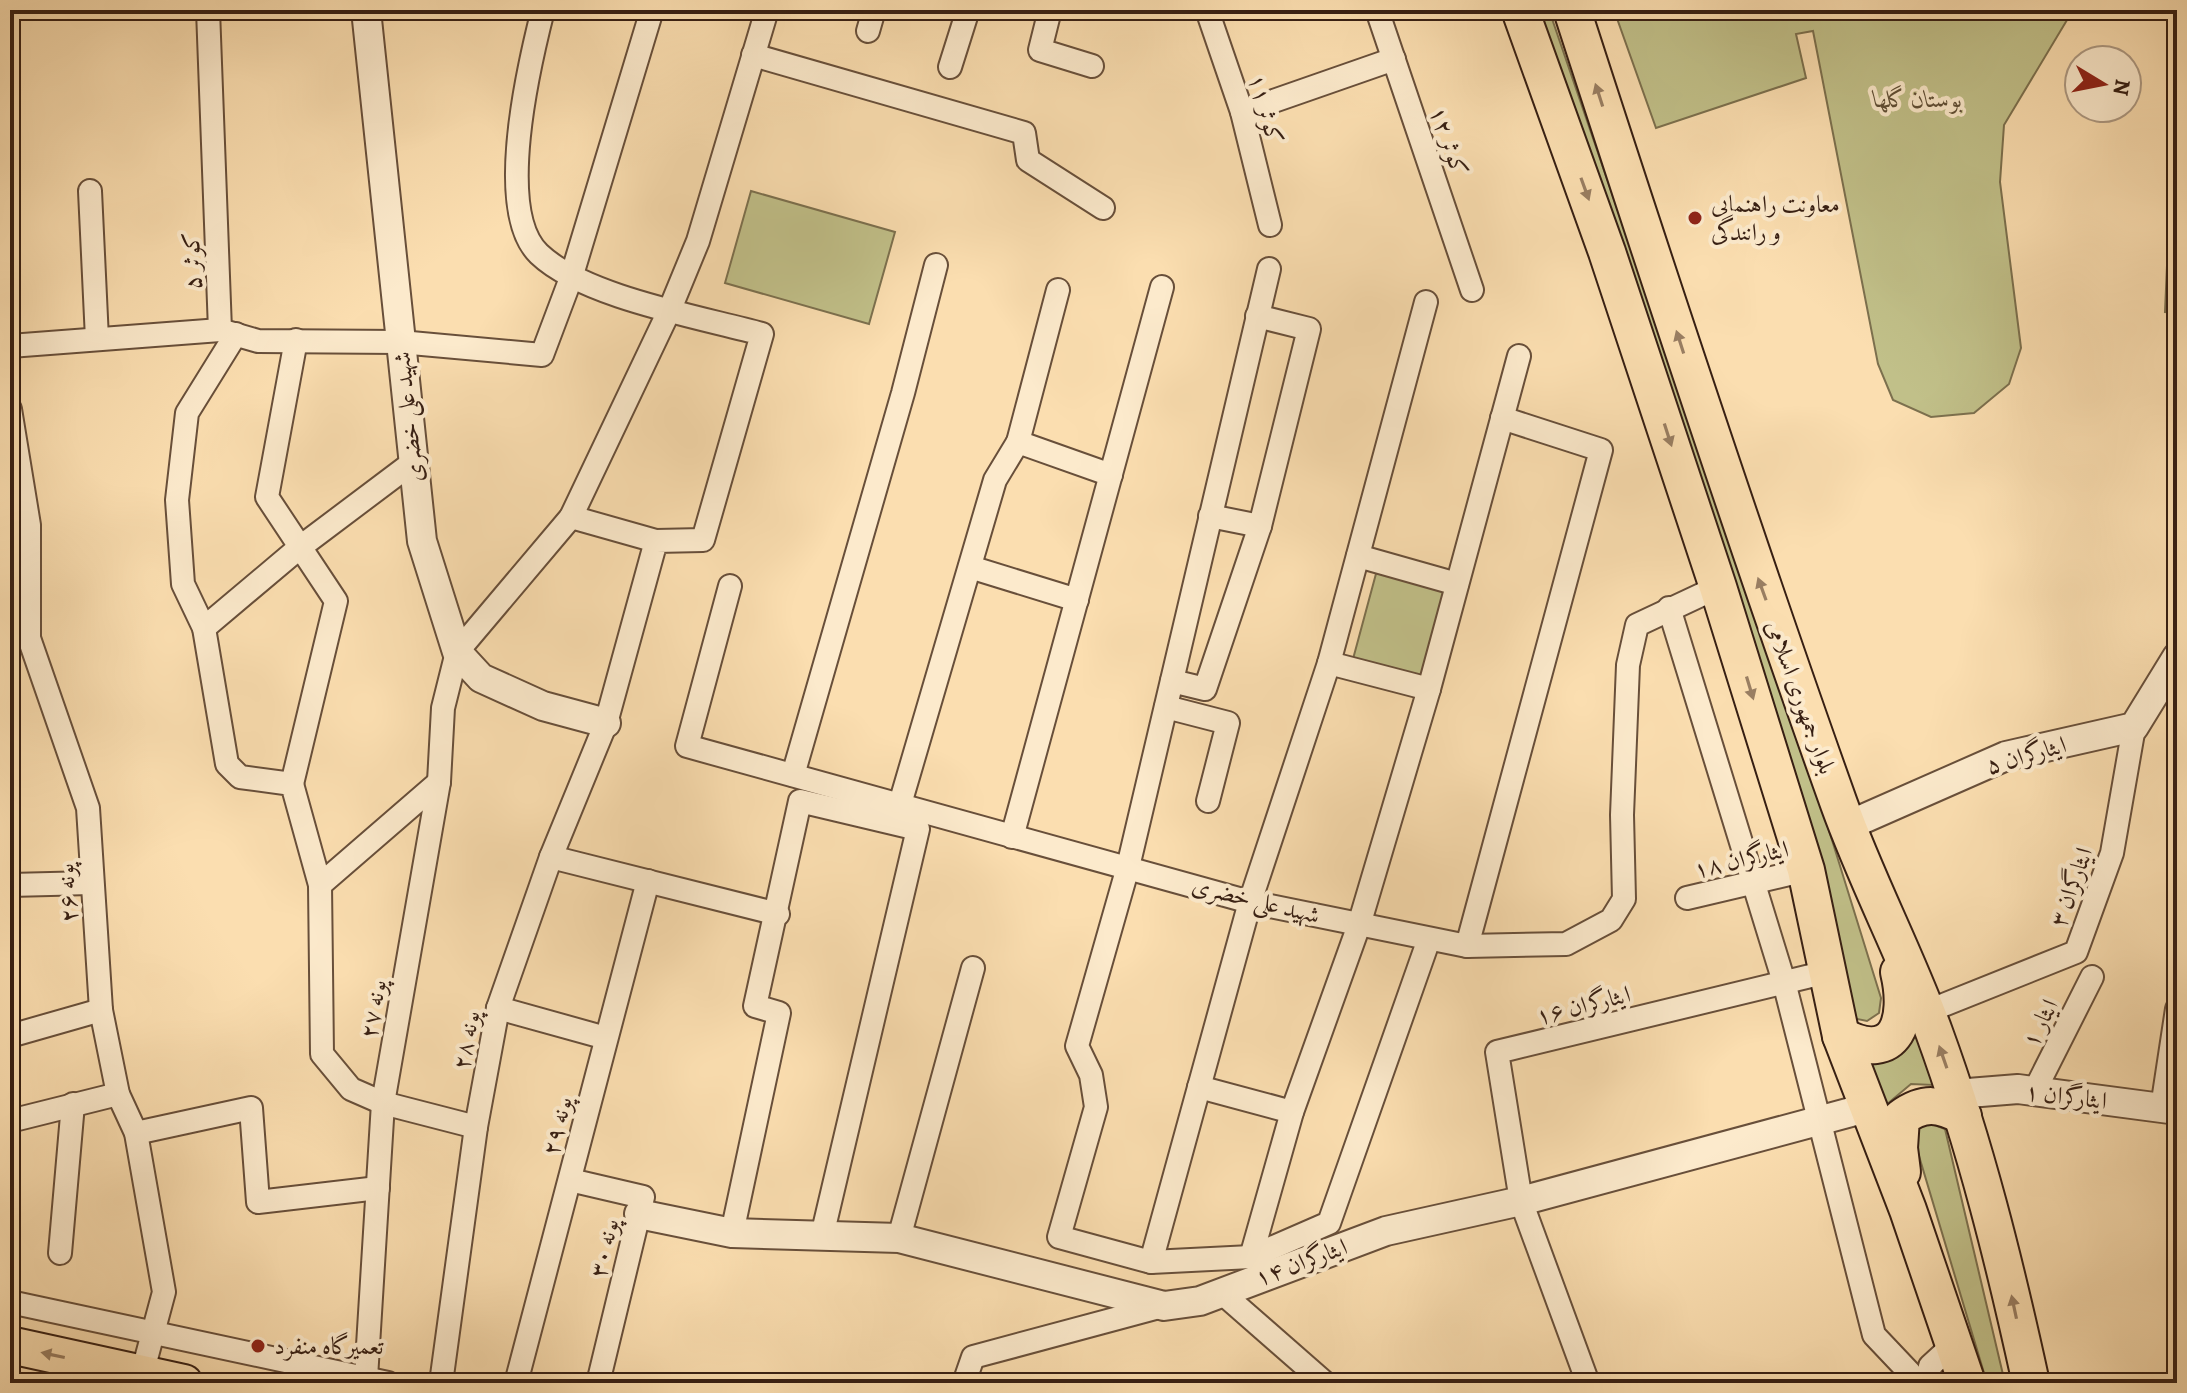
<svg xmlns="http://www.w3.org/2000/svg" width="2187" height="1393" viewBox="0 0 2187 1393" font-family="Alegreya,Amiri,serif">
	<style>
		.green { fill: #c1c089; stroke: #7c704e; stroke-width: 2 }
		.lines { fill: none; stroke-linecap: round; stroke-linejoin: round }
		.stream { stroke: #787b75; stroke-width: 6 }
		.minor-casing { stroke: #684f3a; stroke-width: 26 }
		.tertiary-casing { stroke: #684f3a; stroke-width: 32 }
		.primary-casing { stroke: #371f13; stroke-width: 40 }
		.minor { stroke: #fceacc; stroke-width: 22 }
		.tertiary { stroke: #fceacc; stroke-width: 28 }
		.primary { stroke: #fbdeb0; stroke-width: 36 }
		.oneway { fill: #997e62 }
		.poi-dot { fill: #8f2418; stroke: #fceacc; stroke-width: 3 }
		.labels { text-anchor: middle; stroke-width: 8; stroke-linejoin: round; paint-order: stroke }
		.park-label { font-size: 24px; font-style: italic; fill: #604f36; stroke: #fceacc }
		.street-label { font-size: 24px; fill: #371f13; stroke: #fceacc }
		.poi-label { font-size: 24px; fill: #371f13; stroke: #fceacc; text-anchor: start }
	</style>
	<rect width="100%" height="100%" fill="#fbdeb0"/>
	<filter id="stains"><feTurbulence type="fractalNoise" baseFrequency=".0025" numOctaves="4"/><feColorMatrix values="0 0 0 0 .2 0 0 0 0 .09 0 0 0 0 .02 0 0 0 .5 -.17"/></filter>
	<radialGradient id="worn" r=".72"><stop offset=".6" stop-color="#630" stop-opacity="0"/><stop offset="1" stop-color="#630" stop-opacity=".3"/></radialGradient>
	<g class="green">
		<polygon points="1535,10 1549,10 1814,782 1881,998 1879,1013 1867,1021 1852,1018 1799,786"/>
		<polygon points="1614,10 2073,10 2004,125 2000,182 2021,348 2009,384 1974,413 1931,417 1893,400 1878,364 1813,31 1796,34 1806,78 1656,128"/>
		<polygon points="2171,173 2177,173 2177,313 2165,312"/>
		<polygon points="751,191 895,232 869,324 725,283"/>
		<polygon points="1377,570 1445,589 1422,678 1353,659"/>
		<polygon points="1915,1013 1933,1085 1911,1084 1886,1105 1862,1055"/>
		<polygon points="1929,1123 1945,1129 2005,1383 1987,1383 1913,1136 1917,1129"/>
	</g>
	<g class="lines">
		<g class="stream">
			<polyline points="986,1380 998,1383"/>
			<polyline points="755,1383 793,1375 926,1375"/>
		</g>
		<g class="minor-casing">
			<g id="minor">
				<polyline points="208,10 220,330 258,341 400,342 542,355 571,278 652,10"/>
				<polyline points="1050,10 1040,50 1092,66"/>
				<polyline points="1207,10 1242,112 1270,225"/>
				<polyline points="1377,10 1472,290"/>
				<polyline points="868,31 874,10"/>
				<polyline points="753,55 1024,133 1028,160 1103,208"/>
				<polyline points="950,67 968,10"/>
				<polyline points="1242,112 1394,59"/>
				<polyline points="90,191 97,339"/>
				<polyline points="1269,269 1128,867 1077,1046 1091,1075 1096,1107 1059,1237 1151,1262 1251,1257 1329,1223 1429,939"/>
				<polyline points="236,334 187,413 177,500 183,584 204,628 227,764 240,777 292,784 320,885 322,1054 351,1089 383,1103 476,1127"/>
				<polyline points="10,346 220,330"/>
				<polyline points="10,409 29,525 29,638 88,808 101,1010 118,1094 136,1133 164,1292 142,1374"/>
				<polyline points="1018,442 1058,290"/>
				<polyline points="1210,516 1260,526"/>
				<polyline points="571,517 656,541"/>
				<polyline points="1358,556 1457,584"/>
				<polyline points="970,567 1077,600"/>
				<polyline points="730,586 687,746 1250,902 1467,946 1566,944 1611,920 1624,899 1622,815 1628,665 1637,625 1718,587"/>
				<polyline points="1669,608 1784,982 1874,1335 1910,1373 1913,1383"/>
				<polyline points="204,628 299,548 412,463"/>
				<polyline points="1329,663 1429,689"/>
				<polyline points="1172,681 1205,689 1260,526 1309,329 1257,316"/>
				<polyline points="1166,707 1228,723 1208,801"/>
				<polyline points="793,775 903,393 936,265"/>
				<polyline points="292,784 336,601 267,497 296,340"/>
				<polyline points="900,804 995,480 1018,442 1111,475"/>
				<polyline points="1012,837 1162,287"/>
				<polyline points="551,857 778,914"/>
				<polyline points="10,885 91,883"/>
				<polyline points="320,885 439,782"/>
				<polyline points="1687,898 1806,870"/>
				<polyline points="1467,946 1601,450 1502,418"/>
				<polyline points="498,1008 606,1038"/>
				<polyline points="1926,1012 2076,952 2112,853 2134,727"/>
				<polyline points="10,1036 101,1010"/>
				<polyline points="1199,1087 1292,1112"/>
				<polyline points="2034,1092 2092,977"/>
				<polyline points="2162,1108 2177,1009"/>
				<polyline points="10,1121 118,1094"/>
				<polyline points="136,1133 251,1108 258,1202 378,1188"/>
				<polyline points="570,1180 643,1197 598,1383"/>
				<polyline points="732,1233 779,1013 755,1006 800,801 918,829 822,1236"/>
				<polyline points="899,1238 973,968"/>
				<polyline points="60,1253 73,1104"/>
				<polyline points="1251,1257 1292,1112 1359,925 1429,689 1519,356"/>
				<polyline points="1151,1262 1250,902 1329,663 1426,302"/>
				<polyline points="1221,1292 1325,1383"/>
				<polyline points="10,1302 388,1383"/>
				<polyline points="366,1378 383,1103 439,782 443,708 457,652 571,517 670,309 698,241 767,10"/>
				<path d="M441 1383 476 1127 498 1008 551 857 606 723 656 541 703 540 762 334C700 317 584 297 539 254 494 211 529 65 543 10"/>
				<polyline points="516,1383 648,881"/>
				<polyline points="964,1383 973,1357 1163,1306"/>
				<polyline points="1588,1383 1521,1201 1497,1052 1827,972"/>
				<polyline points="1928,1383 1930,1366 1954,1344"/>
			</g>
		</g>
		<g class="tertiary-casing">
			<g id="tertiary">
				<polyline points="366,10 422,541 457,652 481,678 543,706 606,723"/>
				<polyline points="1847,826 2006,756 2134,727 2177,657"/>
				<polyline points="1956,1094 2018,1089 2177,1110"/>
				<polyline points="639,1214 732,1233 899,1238 1164,1306 1200,1301 1386,1231 1521,1201 1866,1108"/>
			</g>
		</g>
		<g class="primary-casing">
			<g id="primary">
				<polyline points="1520,10 1607,252 1718,587 1806,870 1841,1036 1908,1210 1967,1383"/>
				<path d="M1572 10C1658 276 1745 541 1839 804 1867 882 1906 955 1934 1032 1976 1147 2005 1264 2031 1383"/>
				<path d="M1841 1036C1898 1066 1910 1018 1899 972"/>
				<path d="M1902 1172 1899 1148 1901 1118C1924 1101 1939 1104 1963 1116"/>
				<polyline points="10,1345 184,1383"/>
			</g>
		</g>
		<use href="#minor" class="minor"/>
		<use href="#tertiary" class="tertiary"/>
		<use href="#primary" class="primary"/>
	</g>
	<defs><path id="oneway-solid" d="M-6-.8H1V-3.2L6.5 0L1 3.2V.8H-6Z" transform="scale(2)"/></defs>
	<g class="oneway">
		<use href="#oneway-solid" transform="translate(1599 95) rotate(-108)"/>
		<use href="#oneway-solid" transform="translate(1585 189) rotate(70)"/>
		<use href="#oneway-solid" transform="translate(1680 342) rotate(-108)"/>
		<use href="#oneway-solid" transform="translate(1668 435) rotate(72)"/>
		<use href="#oneway-solid" transform="translate(1762 589) rotate(-110)"/>
		<use href="#oneway-solid" transform="translate(1750 688) rotate(73)"/>
		<use href="#oneway-solid" transform="translate(1943 1057) rotate(-109)"/>
		<use href="#oneway-solid" transform="translate(2014 1307) rotate(-102)"/>
		<use href="#oneway-solid" transform="translate(53 1355) rotate(-168)"/>
	</g>
	<g class="poi-dot">
		<circle cx="1695" cy="218" r="8"/>
		<circle cx="258" cy="1346" r="8"/>
	</g>
	<g class="labels">
		<g class="park-label">
			<text x="1918" y="107">بوستان گلها</text>
		</g>
		<g class="street-label">
			<text transform="translate(1266 109) rotate(74)" y="8">کوثر ۱۱</text>
			<text transform="translate(1449 141) rotate(71)" y="8">کوثر ۱۲</text>
			<text transform="translate(192 261) rotate(-92)" y="8">کوثر ۵</text>
			<text transform="translate(408 417) rotate(-96)" y="8">شهید علی خضری</text>
			<text transform="translate(1801 697) rotate(70)" y="8">بلوار جمهوری اسلامی</text>
			<text transform="translate(2026 755) rotate(-16)" y="8">ایثارگران ۵</text>
			<text transform="translate(1741 859) rotate(-13)" y="8">ایثارگران ۱۸</text>
			<text transform="translate(2071 887) rotate(-70)" y="8">ایثارگران ۳</text>
			<text transform="translate(67 893) rotate(-94)" y="8">پونه ۲۶</text>
			<text transform="translate(1256 900) rotate(14)" y="8">شهید علی خضری</text>
			<text transform="translate(1583 1005) rotate(-14)" y="8">ایثارگران ۱۶</text>
			<text transform="translate(373 1009) rotate(-80)" y="8">پونه ۲۷</text>
			<text transform="translate(2040 1023) rotate(-63)" y="8">ایثار ۱</text>
			<text transform="translate(466 1040) rotate(-79)" y="8">پونه ۲۸</text>
			<text transform="translate(2066 1096) rotate(7)" y="8">ایثارگران ۱</text>
			<text transform="translate(557 1126) rotate(-76)" y="8">پونه ۲۹</text>
			<text transform="translate(604 1248) rotate(-77)" y="8">پونه ۳۰</text>
			<text transform="translate(1301 1262) rotate(-20)" y="8">ایثارگران ۱۴</text>
		</g>
		<g class="poi-label">
			<text x="1711" y="212">معاونت راهنمایی<tspan x="1711" dy="28">و رانندگی</tspan></text>
			<text x="274" y="1354">تعمیرگاه منفرد</text>
		</g>
	</g>
	<rect width="2187" height="1393" fill="none" stroke="#fbdeb0" stroke-width="40"/>
	<rect x="12" y="12" width="2163" height="1369" fill="none" stroke="#371f13" stroke-width="4"/>
	<rect x="20" y="20" width="2147" height="1353" fill="none" stroke="#371f13" stroke-width="2"/>
	<g transform="translate(2103 84) rotate(100)"><circle r="38" fill="#fceacc" stroke="#ad9982" stroke-width="2"/>
	<path d="M0-6L14 30L0 20L-14 30Z" fill="#8f2418"/>
	<text y="-12" font-size="22" font-weight="bold" text-anchor="middle" fill="#371f13">N</text>
	</g>
	<rect width="100%" height="100%" filter="url(#stains)"/>
	<rect width="100%" height="100%" fill="url(#worn)"/>
</svg>
